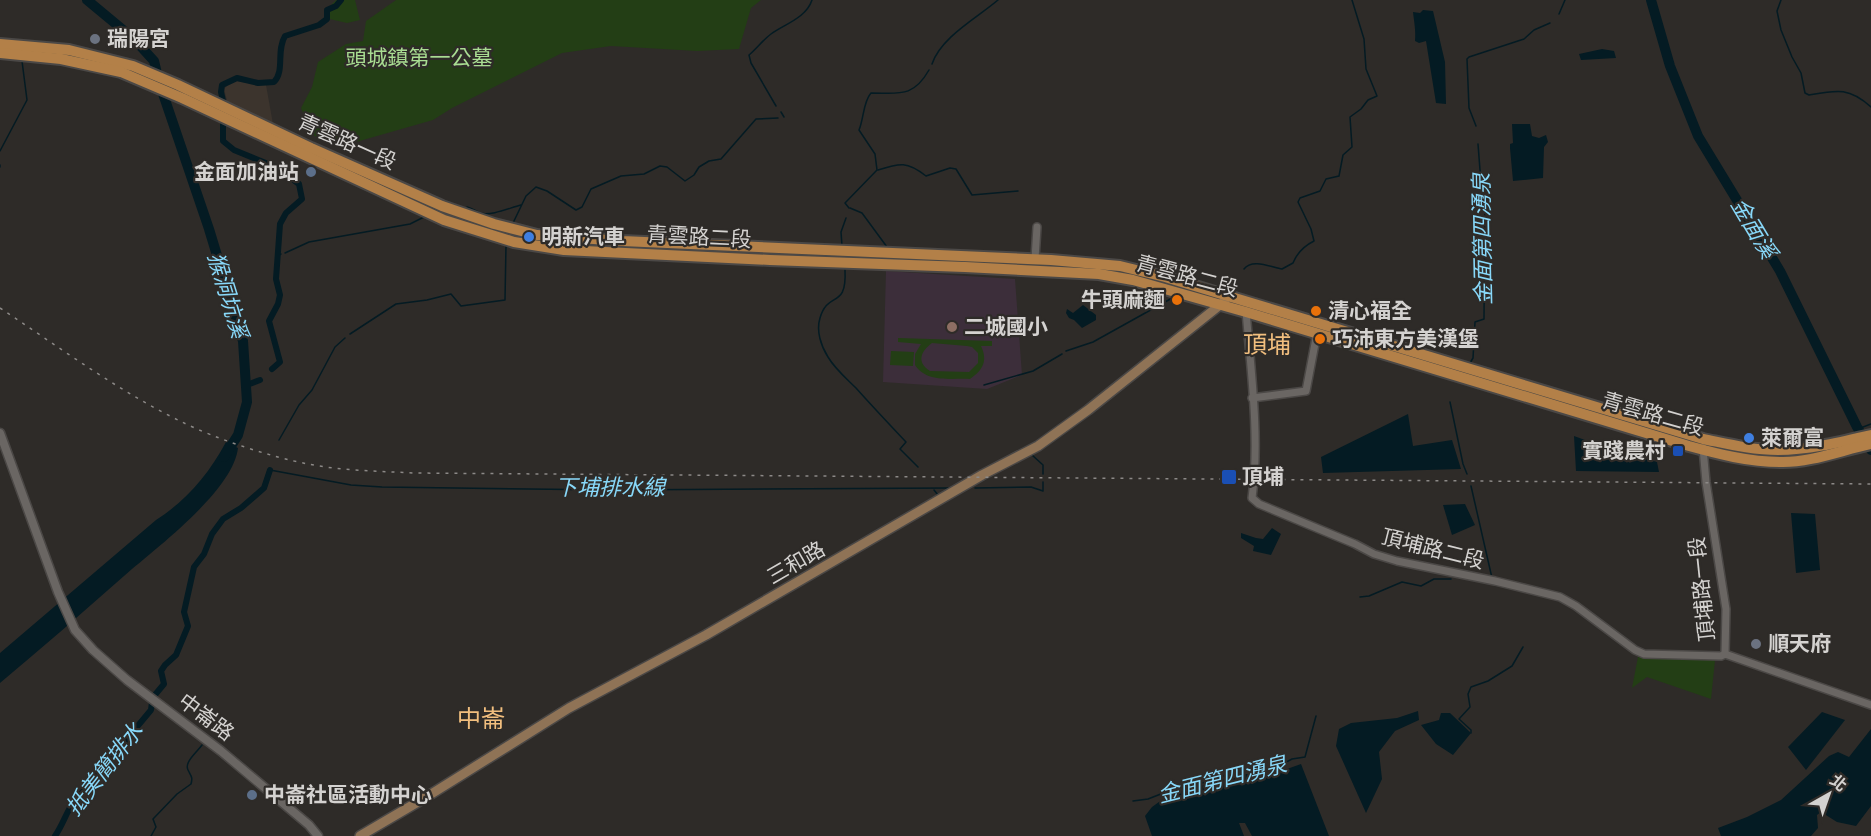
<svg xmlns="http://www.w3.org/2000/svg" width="1871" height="836" viewBox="0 0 1871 836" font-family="Ubuntu,'Noto Sans TC',sans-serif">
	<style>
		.built { fill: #3c342d }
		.education { fill: #3c2e3a }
		.green { fill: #233e15; fill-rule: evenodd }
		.water { fill: #041b23 }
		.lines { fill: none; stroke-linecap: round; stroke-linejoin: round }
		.stream { stroke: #041b23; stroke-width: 1.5 }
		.canal { stroke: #041b23; stroke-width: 6 }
		.river { stroke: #041b23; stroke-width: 10 }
		.minor-casing { stroke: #4b4846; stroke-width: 10 }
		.tertiary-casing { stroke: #4b4846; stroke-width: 11 }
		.secondary-casing { stroke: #4b4846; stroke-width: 12 }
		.primary-casing { stroke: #4b4846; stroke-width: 14 }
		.minor { stroke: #6a6663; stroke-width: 7 }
		.tertiary { stroke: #6a6663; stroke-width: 8 }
		.secondary { stroke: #8f7356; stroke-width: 9 }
		.primary { stroke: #b38048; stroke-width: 10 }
		.rail { stroke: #8c8987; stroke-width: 1.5; stroke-dasharray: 3 6; stroke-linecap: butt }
		.worship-dot { fill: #6b7280; stroke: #2e2b28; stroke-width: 2 }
		.service-dot { fill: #5c6f8a; stroke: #2e2b28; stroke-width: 2 }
		.shop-dot { fill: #3f7fe0; stroke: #2e2b28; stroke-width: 2 }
		.food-dot { fill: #e8710a; stroke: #2e2b28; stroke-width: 2 }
		.education-dot { fill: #8d6e63; stroke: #2e2b28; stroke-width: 2 }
		.transit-dot { fill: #1a4fb4; stroke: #2e2b28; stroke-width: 2 }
		.labels { text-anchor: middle; stroke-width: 4.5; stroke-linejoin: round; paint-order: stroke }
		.poi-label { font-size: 21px; font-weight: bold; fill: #d4d2d0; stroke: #2e2b28; text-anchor: start }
		.park-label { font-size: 21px; fill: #a9dd92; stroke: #2e2b28 }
		.street-label { font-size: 21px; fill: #d4d2d0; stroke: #2e2b28 }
		.water-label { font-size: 22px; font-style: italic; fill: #88d8f9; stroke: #2e2b28 }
		.quarter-label { font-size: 24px; fill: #f1be7e; stroke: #2e2b28 }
	</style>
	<rect width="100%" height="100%" fill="#2e2b28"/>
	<polygon class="built" points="236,81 266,85 273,124 228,104 224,89 230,83"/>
	<polygon class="education" points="886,271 1015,279 1022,375 987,389 883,382"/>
	<g class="green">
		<polygon points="336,0 355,0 360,20 347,23 325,18 326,10"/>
		<polygon points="396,0 761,0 751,8 739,49 697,51 611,46 562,53 452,108 433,120 349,144 321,140 312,134 301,108 312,87 318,62 346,44 363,41 366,21"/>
		<path d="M898 338 992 341V346H981C988 361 983 370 970 379 950 378 927 383 915 365V354L921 344 898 342ZM932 343 967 346 972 347 978 353V363L969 372 930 371C916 362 921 351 932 343Z"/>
		<polygon points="891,351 914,352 913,366 890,365"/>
		<polygon points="1638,657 1715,660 1711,699 1647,677 1632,688"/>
	</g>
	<g class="water">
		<path d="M1423 10 1433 11 1445 62 1446 104 1436 103 1426 41 1419 43 1415 41C1416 31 1414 21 1413 12L1420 13Z"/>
		<polygon points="1602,49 1614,51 1616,58 1581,60 1579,54"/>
		<polygon points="1512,124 1530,124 1532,136 1539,138 1546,135 1548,142 1544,147 1543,178 1513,181 1510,148 1510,144 1513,143"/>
		<polygon points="1083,305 1096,315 1096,320 1082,328 1074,320 1069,318 1066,313 1067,309 1073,313"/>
		<polygon points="1408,414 1413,446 1452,440 1461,469 1323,473 1321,457"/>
		<polygon points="1574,436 1615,451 1657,462 1659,472 1576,471"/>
		<path d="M226 442 238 448C233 491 156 548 124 576 83 612 42 648 0 683V653L156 520C187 500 208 475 226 442Z"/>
		<polygon points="1465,504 1475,525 1452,535 1443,505"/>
		<polygon points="1791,513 1815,514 1820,570 1796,573"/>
		<polygon points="1272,528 1281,534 1271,555 1253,551 1254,546 1241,538 1241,533 1256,538 1263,539"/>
		<polygon points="1418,711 1419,720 1395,731 1379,752 1382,779 1366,813 1336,746 1339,729 1351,723 1397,718"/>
		<polygon points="1822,712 1845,720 1806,770 1788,747"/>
		<polygon points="1441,713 1450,713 1471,733 1453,755 1436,744 1421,725 1439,720"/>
		<polygon points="1871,729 1871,806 1856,826 1837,822 1821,812 1817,815 1818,828 1811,836 1721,836 1718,828 1747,817 1781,800 1829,756 1838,752 1849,757"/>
		<polygon points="1301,764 1329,836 1252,836 1245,823 1239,823 1244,836 1152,836 1145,816 1152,807 1170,794 1244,774 1273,774"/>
	</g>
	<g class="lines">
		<g class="stream">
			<path d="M1781 0 1777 11 1781 30 1792 57 1801 73 1805 93 1809 95C1837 90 1849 87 1871 107"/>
			<polyline points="1559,14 1565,0"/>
			<path d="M932 64C941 37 977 18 998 0"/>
			<path d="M776 106 751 63 749 55C757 48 763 40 771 34 785 24 806 18 812 0"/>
			<polyline points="781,112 784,117"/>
			<polyline points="1476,126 1469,108 1467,59 1469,57 1524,39 1534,30 1550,23"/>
			<polyline points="0,151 27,100 22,61"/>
			<polyline points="0,165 0,167"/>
			<path d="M878 170C900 163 907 161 926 176L950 168 956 169 972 195 1018 191"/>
			<path d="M467 207C472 208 475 211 480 213 492 216 509 208 521 205"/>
			<path d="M849 208 845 203 877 170 875 154 859 130C864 118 863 102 871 93 899 93 913 98 929 70"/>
			<polyline points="850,208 862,213 887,247"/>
			<polyline points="513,223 526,196 536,187 547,191 576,210 582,207 591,189 621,176 644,174 660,166 667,167 685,181 694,175 699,167 709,161 721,159 756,119 778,118"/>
			<polyline points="842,246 841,232 846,218"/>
			<polyline points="285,253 309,242 410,224 424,217"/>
			<polyline points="277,256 281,254"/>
			<path d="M1244 269C1252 258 1271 267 1282 269L1293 263C1297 253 1304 246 1314 241L1311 229 1298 202 1300 198 1320 191 1326 179 1339 176 1343 155 1352 147 1350 117 1361 109 1368 100 1377 96 1366 69 1364 39 1352 0"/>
			<path d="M845 270C847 310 828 290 820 318 816 331 821 346 828 357 835 369 846 378 856 388 872 406 889 424 906 442L900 449 918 467"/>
			<polyline points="350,334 396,304 427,300 451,294 461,306 505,300 506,245"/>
			<polyline points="1066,351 1093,342 1174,297"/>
			<polyline points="1470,363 1473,358 1475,322 1484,319 1485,185 1480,170 1478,144"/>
			<polyline points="984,385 1033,371 1062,354"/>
			<polyline points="1450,402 1463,464 1467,474"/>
			<polyline points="1858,429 1871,424"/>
			<polyline points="279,440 299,405 312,390 335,347 345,338"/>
			<polyline points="1032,455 1043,465 1043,474"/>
			<polyline points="270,470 351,485 382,487 612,490 950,488"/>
			<polyline points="1471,486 1492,578"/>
			<polyline points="975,488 1031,487 1043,491 1043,482"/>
			<polyline points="934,490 938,495"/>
			<polyline points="1360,597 1369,596 1402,582 1421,586 1434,579 1451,579"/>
			<polyline points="1471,733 1471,730 1459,719 1470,707 1468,694 1471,687 1488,681 1512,666 1523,647"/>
			<polyline points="1133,801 1148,799 1171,790 1206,782 1249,767 1270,771 1292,759 1305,757 1316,716"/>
			<path d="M151 836 156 827 153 819 177 794 191 784C193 777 191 776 188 770 184 762 197 752 202 745"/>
		</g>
		<g class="canal">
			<path d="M223 101 221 92 222 85 237 78 258 83 274 82C285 71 276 51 285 36L319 25 327 19V10L336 6 341 0"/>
			<polyline points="223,124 223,141 234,150 278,168 299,184 302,199 286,213 280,224 276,279 280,295 278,304 269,321 280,362 272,369"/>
			<polyline points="247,385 260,380"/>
			<polyline points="154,696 164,684 161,671 165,665 176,655 188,626 184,612 194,567 204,554 212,534 223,519 241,508 264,488 270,470"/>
			<path d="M55 836C62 826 65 816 71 806L151 710 152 702"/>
		</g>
		<g class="river">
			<polyline points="87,0 134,39 154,61 159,82 209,229 243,341 247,402 238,435 224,457"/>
			<polyline points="1651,0 1670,66 1698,136 1780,271 1857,427 1871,450"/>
		</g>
		<g class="minor-casing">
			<g id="minor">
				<polyline points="1035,259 1037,227"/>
				<path d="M1246 311C1251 371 1260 439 1252 498L1259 504 1355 544 1374 554 1397 561 1495 581 1560 597 1576 606 1635 650 1644 654 1721 656 1725 654 1871 705"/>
				<polyline points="1252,398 1306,391 1317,333"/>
				<polyline points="1703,448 1706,482 1726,609 1725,654"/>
			</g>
		</g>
		<g class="tertiary-casing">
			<polyline id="tertiary" points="0,433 58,592 75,630 93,650 127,680 221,751 309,825 318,836"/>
		</g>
		<g class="secondary-casing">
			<polyline id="secondary" points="360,836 428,796 569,708 706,635 982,475 1038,446 1088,410 1225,301"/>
		</g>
		<g class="primary-casing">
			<g id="primary">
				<path d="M0 44 69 50 133 66 178 85 311 148 442 206 494 224 537 235 622 241 1051 260 1120 266 1165 277 1703 439C1728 444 1752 450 1778 450 1809 450 1841 442 1871 435"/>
				<path d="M0 53 61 59 121 72 182 98 444 220 514 242 564 250 770 260 965 267 1099 274 1133 280 1246 312 1689 446C1718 454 1749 462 1780 462 1810 463 1842 450 1871 444"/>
			</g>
		</g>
		<use href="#minor" class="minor"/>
		<use href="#tertiary" class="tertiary"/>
		<use href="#secondary" class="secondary"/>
		<use href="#primary" class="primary"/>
		<path class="rail" d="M0 308C59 347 118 391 182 422 216 439 271 457 308 464 343 471 378 471 413 473L1871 484"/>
	</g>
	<g class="worship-dot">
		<circle cx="95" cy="39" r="6"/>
		<circle cx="1756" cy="644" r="6"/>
	</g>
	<g class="service-dot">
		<circle cx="311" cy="172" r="6"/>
		<circle cx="252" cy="795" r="6"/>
	</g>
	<g class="shop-dot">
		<circle cx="529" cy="237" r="6"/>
		<circle cx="1749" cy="438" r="6"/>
	</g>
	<g class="food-dot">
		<circle cx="1177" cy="300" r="6"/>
		<circle cx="1316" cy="311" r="6"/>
		<circle cx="1320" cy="339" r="6"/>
	</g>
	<circle class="education-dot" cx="952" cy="327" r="6"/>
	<g class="transit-dot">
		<rect x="1672" y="445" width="12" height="12" rx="3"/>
		<rect x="1221" y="469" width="16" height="16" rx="3"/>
	</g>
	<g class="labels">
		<g class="poi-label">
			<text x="107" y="46">瑞陽宮</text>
			<text x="299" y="179" text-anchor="end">金面加油站</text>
			<text x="541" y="244">明新汽車</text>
			<text x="1165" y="307" text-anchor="end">牛頭麻麵</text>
			<text x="1328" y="318">清心福全</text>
			<text x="964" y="334">二城國小</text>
			<text x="1332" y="346">巧沛東方美漢堡</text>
			<text x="1761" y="445">萊爾富</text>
			<text x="1666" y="458" text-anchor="end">實踐農村</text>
			<text x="1242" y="484">頂埔</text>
			<text x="1768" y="651">順天府</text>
			<text x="264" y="802">中崙社區活動中心</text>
		</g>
		<g class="park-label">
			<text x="419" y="65">頭城鎮第一公墓</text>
		</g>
		<g class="street-label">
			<text transform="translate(347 142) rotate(24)" y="7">青雲路一段</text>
			<text transform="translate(699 237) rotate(3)" y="7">青雲路二段</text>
			<text transform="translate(1187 276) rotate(15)" y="7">青雲路二段</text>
			<text transform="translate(1653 414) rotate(16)" y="7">青雲路二段</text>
			<text transform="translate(1433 549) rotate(14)" y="7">頂埔路二段</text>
			<text transform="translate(796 563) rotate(-30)" y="7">三和路</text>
			<text transform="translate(1702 589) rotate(-96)" y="7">頂埔路一段</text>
			<text transform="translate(206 717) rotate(37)" y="7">中崙路</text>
		</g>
		<g class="water-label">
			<text transform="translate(1754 228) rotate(59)" y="8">金面溪</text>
			<text transform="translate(1482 239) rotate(-91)" y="8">金面第四湧泉</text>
			<text transform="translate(228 295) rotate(73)" y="8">猴洞坑溪</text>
			<text x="610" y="495">下埔排水線</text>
			<text transform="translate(104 769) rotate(-52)" y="8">抵美簡排水</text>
			<text transform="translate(1222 779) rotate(-14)" y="8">金面第四湧泉</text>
		</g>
		<g class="quarter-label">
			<text x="1267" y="353">頂埔</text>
			<text x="481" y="727">中崙</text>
		</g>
	</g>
	<g transform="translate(1829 794) rotate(40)" stroke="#2e2b28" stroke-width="4.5" paint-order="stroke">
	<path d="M0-4.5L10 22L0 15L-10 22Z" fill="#d4d2d0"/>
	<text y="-9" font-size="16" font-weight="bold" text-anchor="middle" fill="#d4d2d0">北</text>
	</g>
</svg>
